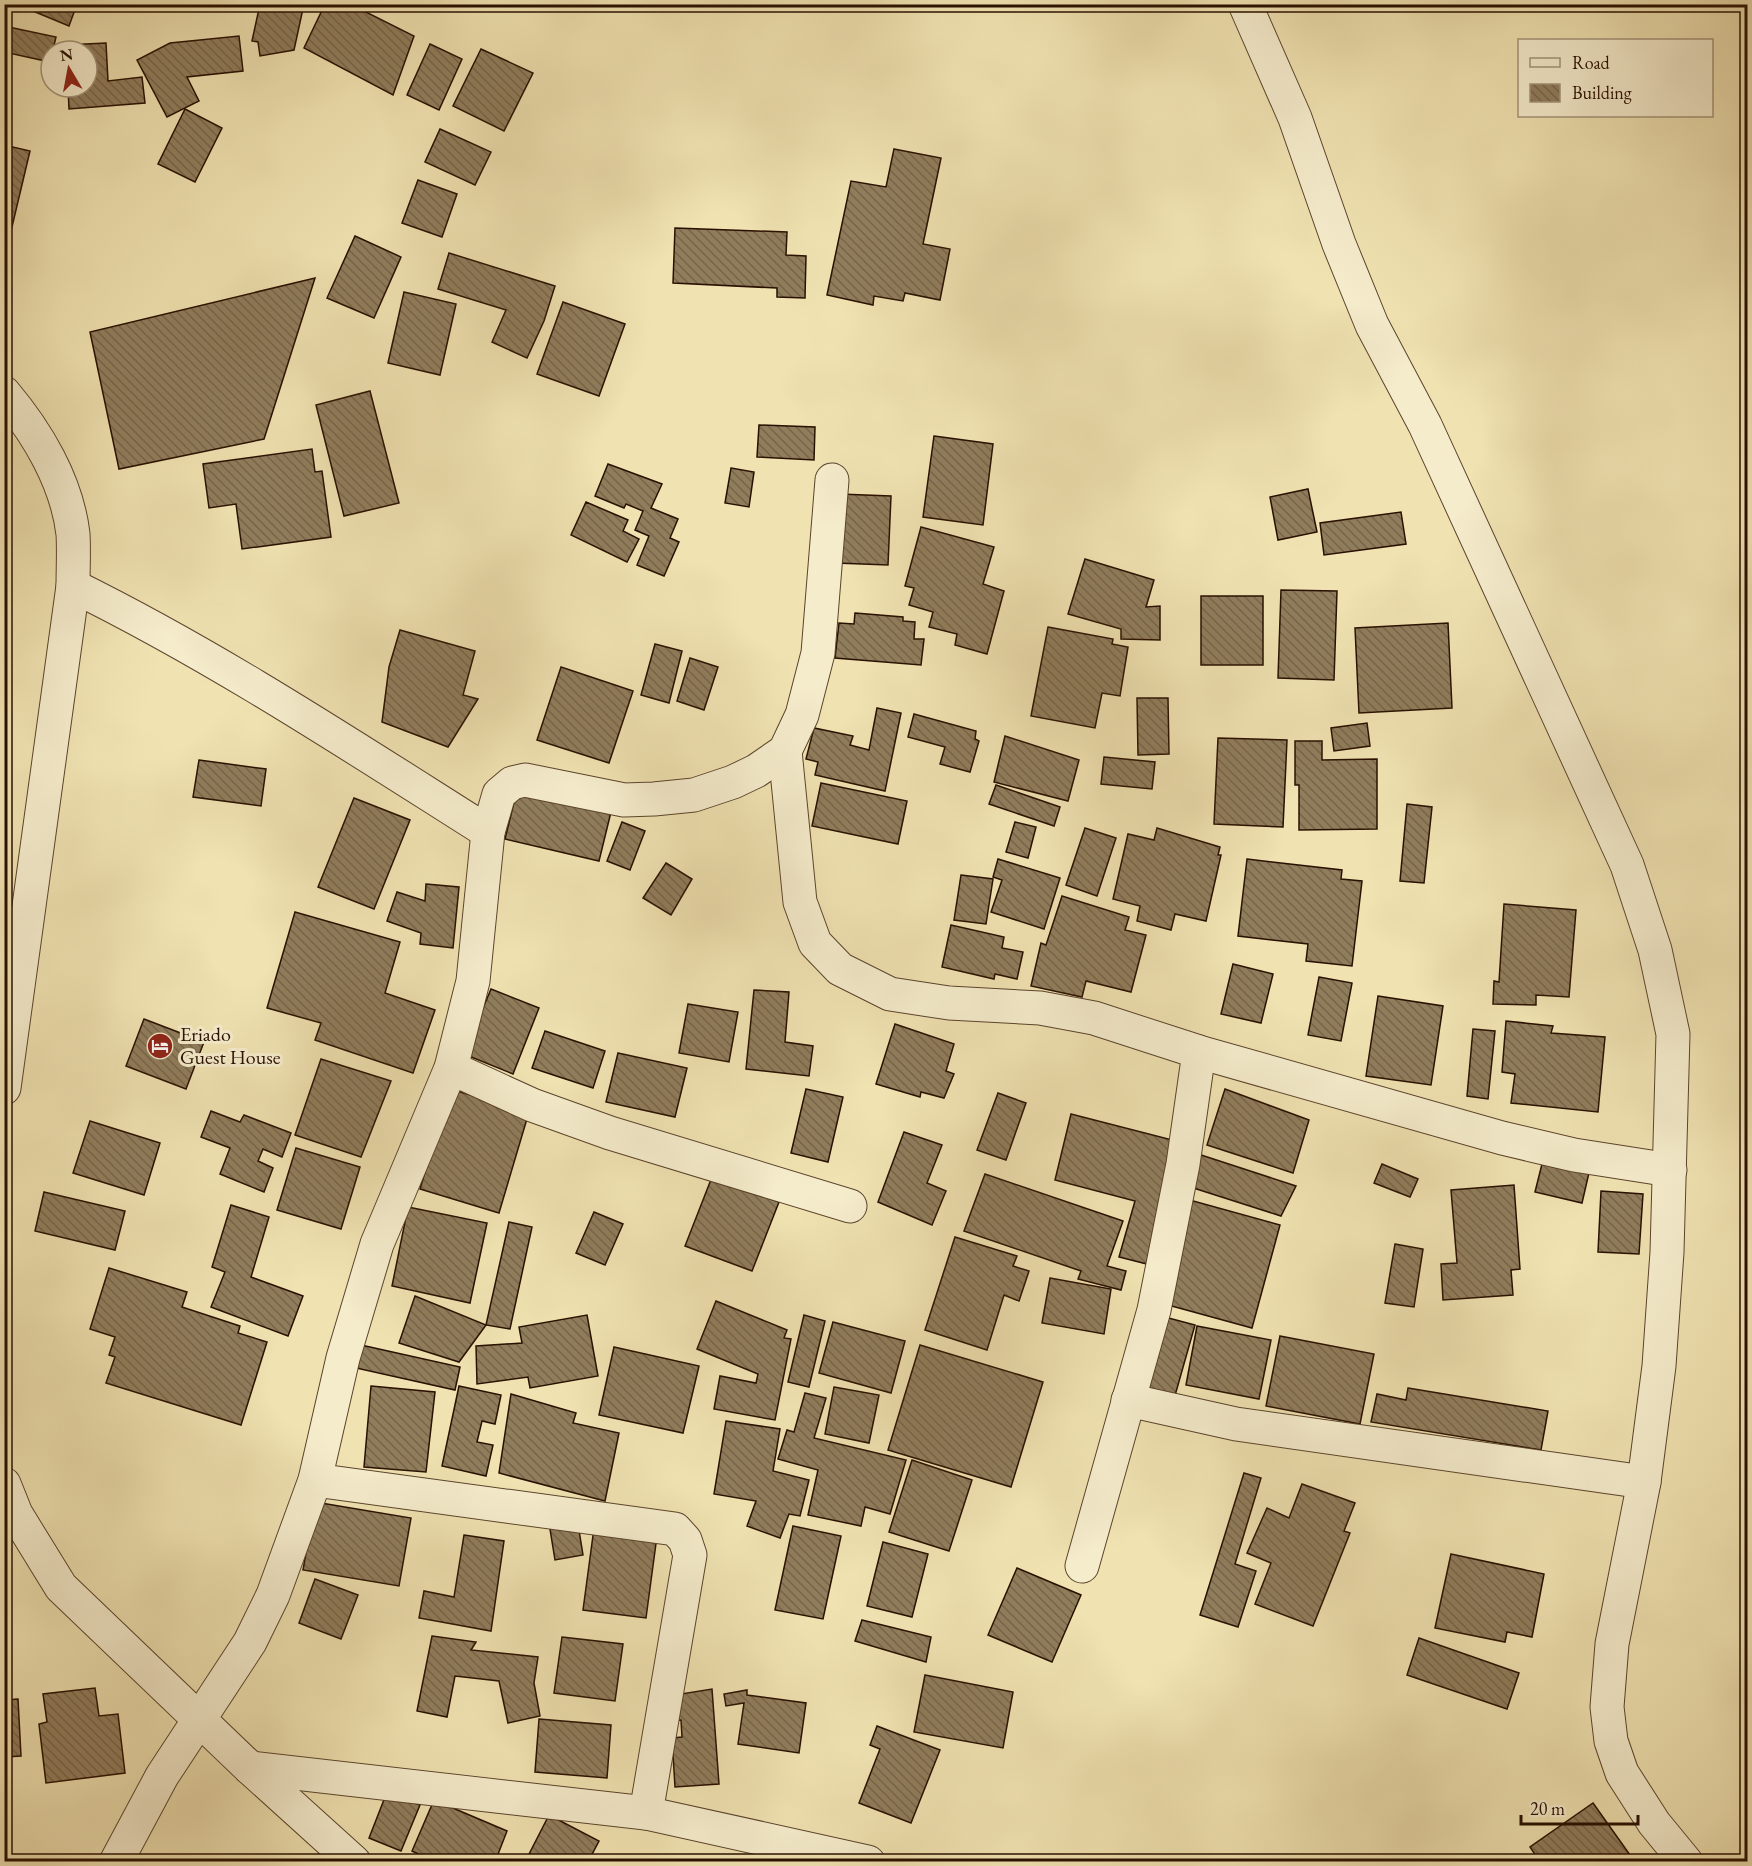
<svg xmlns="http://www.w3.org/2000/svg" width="1752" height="1866" viewBox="0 0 1752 1866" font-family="'EB Garamond',serif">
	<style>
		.building { fill: url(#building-back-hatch); stroke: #291000; stroke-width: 1.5 }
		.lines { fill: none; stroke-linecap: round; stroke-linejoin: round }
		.minor-casing { stroke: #5b442c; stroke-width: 35 }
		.minor { stroke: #f5eccc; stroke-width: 33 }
		.labels { text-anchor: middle; stroke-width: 6; stroke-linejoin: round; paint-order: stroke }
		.poi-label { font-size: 20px; fill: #291000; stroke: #f5eccc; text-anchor: start }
	</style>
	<defs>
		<pattern id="building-back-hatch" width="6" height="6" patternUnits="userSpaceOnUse" patternTransform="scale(1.5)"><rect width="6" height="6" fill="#907d5c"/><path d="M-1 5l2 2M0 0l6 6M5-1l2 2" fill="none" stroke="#76654a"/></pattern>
	</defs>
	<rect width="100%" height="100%" fill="#f0e2b1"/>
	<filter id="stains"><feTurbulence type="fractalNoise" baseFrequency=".00333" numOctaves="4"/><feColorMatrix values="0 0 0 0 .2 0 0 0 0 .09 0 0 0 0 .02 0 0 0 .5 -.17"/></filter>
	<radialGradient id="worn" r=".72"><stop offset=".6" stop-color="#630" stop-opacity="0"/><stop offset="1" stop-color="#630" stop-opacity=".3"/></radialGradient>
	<g class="building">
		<polygon points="16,4 77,4 69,26"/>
		<polygon points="260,4 304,4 294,50 260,56 258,42 252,41"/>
		<polygon points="325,4 350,4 414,36 393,95 304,48"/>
		<polygon points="4,26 56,37 50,62 4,52"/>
		<polygon points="239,36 243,71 187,77 199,101 167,117 137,60 170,43"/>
		<polygon points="106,43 108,81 142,77 145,103 69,109 68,87 87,87 87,51 66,51 65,45"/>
		<polygon points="430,44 462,59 439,110 407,95"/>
		<polygon points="481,49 533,73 504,131 453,106"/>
		<polygon points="185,109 222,128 195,182 158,164"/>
		<polygon points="440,129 491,152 475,185 425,162"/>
		<polygon points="4,145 30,151 11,231 4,229"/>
		<polygon points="894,149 941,158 923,244 950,249 940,300 905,293 903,301 874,296 873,305 827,295 851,181 886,187"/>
		<polygon points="418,180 457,194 442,237 402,223"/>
		<polygon points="675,228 787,232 786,255 806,256 805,298 777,297 777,288 673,283"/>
		<polygon points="355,236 401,257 374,318 327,298"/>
		<polygon points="449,253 555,286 544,321 527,358 492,342 506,310 438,289"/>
		<polygon points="315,278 264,439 119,469 90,332"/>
		<polygon points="404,292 456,304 440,375 388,363"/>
		<polygon points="563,302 625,324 599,396 537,374"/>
		<polygon points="370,391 399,503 344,516 316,405"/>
		<polygon points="759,425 815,427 814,460 757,457"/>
		<polygon points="934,436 993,444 983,525 923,517"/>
		<polygon points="312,449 315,472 322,471 331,537 242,549 236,504 209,508 203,464"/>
		<polygon points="608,464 662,484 651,508 678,519 670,538 679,542 664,576 637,565 649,536 635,530 643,511 626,504 624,508 595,496"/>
		<polygon points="731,468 754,472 749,507 725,503"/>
		<polygon points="1308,489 1317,532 1278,540 1270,497"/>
		<polygon points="839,494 891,496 888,565 836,563"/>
		<polygon points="586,502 628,520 623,531 639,539 627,562 571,535"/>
		<polygon points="1401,512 1406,544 1324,555 1320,523"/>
		<polygon points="921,527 994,547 983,584 1004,591 987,654 955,645 957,634 929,627 933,612 909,605 914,588 905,586"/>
		<polygon points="1085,559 1154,580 1146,607 1160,606 1160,640 1121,639 1121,629 1068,614"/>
		<polygon points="1281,590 1337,591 1334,680 1278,678"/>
		<rect x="1201" y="596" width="62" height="69"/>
		<polygon points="855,613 903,617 903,621 915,622 914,639 924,639 921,665 835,658 839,623 854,624"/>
		<polygon points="1448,623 1452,708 1359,713 1355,628"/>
		<polygon points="1048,627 1113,639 1112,644 1128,647 1120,696 1102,693 1095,728 1031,716"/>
		<polygon points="400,630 475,651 463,695 478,699 448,747 382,722 389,667"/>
		<polygon points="655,644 682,651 669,703 641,695"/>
		<polygon points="690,658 718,667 704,710 677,701"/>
		<polygon points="561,667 633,691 609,763 537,740"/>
		<polygon points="1137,698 1168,698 1169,754 1138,755"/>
		<polygon points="877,708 901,713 885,791 815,775 818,762 806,759 814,728 853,736 850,745 869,750"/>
		<polygon points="914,714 976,731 975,739 979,741 970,772 940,764 945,747 908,737"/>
		<polygon points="1367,723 1370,746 1334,751 1331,728"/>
		<polygon points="1005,736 1079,760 1068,801 994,782"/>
		<polygon points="1218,738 1287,740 1283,827 1214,824"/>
		<polygon points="1295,741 1322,741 1322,760 1377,759 1377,829 1299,830 1299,785 1295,785"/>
		<polygon points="1104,757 1155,762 1152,789 1101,784"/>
		<polygon points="199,760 266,769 261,806 193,797"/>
		<polygon points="821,783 907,801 898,844 812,826"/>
		<polygon points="996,785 1060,807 1054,826 989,804"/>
		<polygon points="517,790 611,812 599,861 505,839"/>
		<polygon points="354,798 410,820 374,909 318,887"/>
		<polygon points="1407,804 1432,807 1424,883 1400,881"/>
		<polygon points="622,822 645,831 630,870 607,861"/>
		<polygon points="1015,822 1036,827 1028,858 1006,852"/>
		<polygon points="1085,828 1116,838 1097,896 1066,885"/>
		<polygon points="1157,828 1220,847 1218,855 1221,855 1206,921 1175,914 1171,930 1137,921 1140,906 1113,899 1128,834 1154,840"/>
		<polygon points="998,859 1060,878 1044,929 991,912 1002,880 993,877"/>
		<polygon points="1247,859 1342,870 1341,879 1362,881 1352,966 1306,961 1308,944 1238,936"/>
		<polygon points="666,863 692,879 671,915 643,898"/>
		<polygon points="961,875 993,879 986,924 954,920"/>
		<polygon points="426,884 459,887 453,948 420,944 421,933 387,921 397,892 425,901"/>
		<polygon points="1062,896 1129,917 1125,930 1146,935 1131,992 1086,981 1082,997 1031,986 1041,943 1046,945"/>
		<polygon points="1504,904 1576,910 1569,997 1536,995 1536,1005 1493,1004 1494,981 1499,982"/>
		<polygon points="295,912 400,942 385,993 435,1010 413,1073 315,1040 321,1023 267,1008"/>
		<polygon points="951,925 1004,937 1002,948 1023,952 1017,979 995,974 994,979 942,967"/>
		<polygon points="1233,964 1273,974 1261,1023 1221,1014"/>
		<polygon points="1319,977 1352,983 1341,1041 1308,1035"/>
		<polygon points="491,989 539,1008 513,1074 464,1054"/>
		<polygon points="754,990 789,992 785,1042 813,1046 809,1076 746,1069"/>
		<polygon points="1378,996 1443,1006 1431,1085 1366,1076"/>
		<polygon points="688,1004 738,1012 729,1062 679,1053"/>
		<polygon points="144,1019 204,1042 186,1089 126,1066"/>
		<polygon points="1506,1021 1553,1026 1551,1033 1605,1037 1598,1112 1511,1103 1515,1074 1502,1072"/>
		<polygon points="895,1024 954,1044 946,1071 954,1074 944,1098 921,1092 920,1097 876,1084"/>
		<polygon points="1473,1029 1495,1031 1488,1099 1467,1096"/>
		<polygon points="545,1031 605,1051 593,1088 532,1068"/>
		<polygon points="618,1053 687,1068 675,1117 606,1102"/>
		<polygon points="321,1059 391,1081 361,1157 295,1135"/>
		<polygon points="450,1089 529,1112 499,1213 420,1189"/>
		<polygon points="806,1089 843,1097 828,1162 791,1153"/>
		<polygon points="1225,1089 1309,1120 1293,1173 1207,1145"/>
		<polygon points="998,1093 1026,1103 1006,1160 977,1150"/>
		<polygon points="211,1111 240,1122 244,1115 291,1133 282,1157 263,1149 258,1161 273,1168 264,1192 220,1174 230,1148 201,1137"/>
		<polygon points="1071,1114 1180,1142 1147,1264 1119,1257 1135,1201 1055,1180"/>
		<polygon points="90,1121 160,1143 144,1195 73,1173"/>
		<polygon points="904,1132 942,1145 927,1183 946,1191 932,1225 878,1202"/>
		<polygon points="296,1148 360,1167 341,1229 277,1210"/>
		<polygon points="1545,1152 1591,1164 1582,1203 1535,1192"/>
		<polygon points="1195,1153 1296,1186 1281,1216 1184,1185"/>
		<polygon points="1382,1164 1418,1179 1410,1197 1374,1183"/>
		<polygon points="985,1174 1123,1221 1107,1266 1126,1271 1121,1290 1078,1279 1081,1271 964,1231"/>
		<polygon points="712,1177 779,1202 752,1271 685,1246"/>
		<polygon points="1514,1185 1520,1269 1511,1270 1513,1295 1443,1300 1441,1264 1457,1263 1451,1190"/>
		<polygon points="1601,1191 1643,1194 1639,1254 1598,1252"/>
		<polygon points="44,1192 125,1211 115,1250 35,1231"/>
		<polygon points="1186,1199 1280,1225 1252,1328 1157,1302"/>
		<polygon points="231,1205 269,1217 251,1277 303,1296 288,1336 211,1307 225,1272 212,1267"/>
		<polygon points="408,1207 487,1223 470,1303 392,1286"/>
		<polygon points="594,1212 623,1224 605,1265 576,1253"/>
		<polygon points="509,1222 532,1227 510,1329 486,1325"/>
		<polygon points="955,1237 1017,1256 1013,1266 1029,1271 1019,1301 1004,1295 987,1350 925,1330"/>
		<polygon points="1395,1244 1423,1249 1414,1307 1385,1303"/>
		<polygon points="109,1268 187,1292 182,1307 240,1326 238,1333 267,1342 241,1425 106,1383 115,1357 109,1355 115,1337 90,1329"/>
		<polygon points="1050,1278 1111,1289 1104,1334 1042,1323"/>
		<polygon points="415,1296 486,1325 459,1362 399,1343"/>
		<polygon points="716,1301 787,1330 784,1338 791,1339 775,1420 714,1409 720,1376 756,1383 758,1374 697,1349"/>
		<polygon points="587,1315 598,1376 530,1388 528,1377 477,1384 476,1346 522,1343 519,1327"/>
		<polygon points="804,1315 825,1321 809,1387 788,1382"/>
		<polygon points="1161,1316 1195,1325 1174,1399 1140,1390"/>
		<polygon points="833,1322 905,1341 891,1393 819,1373"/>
		<polygon points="1197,1326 1271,1340 1259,1399 1186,1385"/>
		<polygon points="1280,1336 1374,1354 1360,1424 1266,1406"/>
		<polygon points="361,1345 460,1367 455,1390 356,1368"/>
		<polygon points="920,1345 1043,1382 1011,1487 888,1450"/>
		<polygon points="614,1347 699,1366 683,1433 599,1415"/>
		<polygon points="371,1386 435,1392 426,1472 364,1467"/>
		<polygon points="459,1386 501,1395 495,1424 482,1421 477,1442 493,1445 486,1476 442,1466"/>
		<polygon points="834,1387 879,1395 869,1443 825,1434"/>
		<polygon points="1408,1388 1548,1411 1541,1450 1371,1422 1377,1394 1406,1400"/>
		<polygon points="805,1393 826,1398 814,1438 906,1460 890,1514 865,1507 861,1526 808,1515 818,1470 778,1459 787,1430 794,1432"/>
		<polygon points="511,1394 576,1413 573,1423 619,1433 605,1501 499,1473"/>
		<polygon points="726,1421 780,1429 773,1471 809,1480 800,1516 789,1514 780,1538 747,1526 756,1501 714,1494"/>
		<polygon points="912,1460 972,1480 949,1551 889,1532"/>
		<polygon points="1244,1473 1261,1478 1235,1564 1256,1571 1238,1627 1200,1615"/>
		<polygon points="1302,1484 1355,1503 1344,1531 1350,1533 1313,1626 1255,1604 1271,1563 1247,1553 1267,1508 1289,1518"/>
		<polygon points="315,1502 411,1518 399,1586 303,1570"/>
		<polygon points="577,1518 583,1555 555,1560 549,1523"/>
		<polygon points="793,1526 841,1536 823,1619 775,1610"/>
		<polygon points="594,1528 657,1536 646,1618 583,1610"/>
		<polygon points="464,1535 504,1541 491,1631 419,1618 424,1591 454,1597"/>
		<polygon points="883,1542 928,1554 912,1617 867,1606"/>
		<polygon points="1451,1554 1544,1574 1532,1637 1507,1632 1505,1642 1435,1628"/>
		<polygon points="1017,1568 1081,1595 1052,1662 988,1635"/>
		<polygon points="315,1579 358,1595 341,1639 299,1623"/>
		<polygon points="862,1620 931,1637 926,1662 855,1641"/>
		<polygon points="432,1636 476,1642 471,1650 538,1657 534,1683 540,1716 508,1723 499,1681 455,1676 447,1717 417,1711"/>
		<polygon points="562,1637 623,1644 615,1701 554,1693"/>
		<polygon points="1419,1638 1519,1673 1507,1709 1407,1675"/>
		<polygon points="925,1675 1013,1692 1003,1748 914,1732"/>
		<polygon points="95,1688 99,1716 118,1714 125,1773 46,1783 39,1724 47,1722 43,1694"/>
		<polygon points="712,1689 719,1784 675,1787 672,1738 682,1737 681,1720 672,1721 668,1696"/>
		<polygon points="747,1690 747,1695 806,1703 799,1753 738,1744 744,1703 726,1706 724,1694"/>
		<polygon points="18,1699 21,1756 4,1757 4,1700"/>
		<polygon points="539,1719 611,1725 607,1778 535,1772"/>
		<polygon points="877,1726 940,1750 911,1823 859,1803 880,1749 870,1745"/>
		<polygon points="387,1792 420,1805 401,1851 369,1838"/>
		<polygon points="434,1800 507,1831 495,1862 436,1862 412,1851"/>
		<polygon points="1593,1803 1635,1862 1540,1862 1530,1847"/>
		<polygon points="549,1815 599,1841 588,1862 525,1862"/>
	</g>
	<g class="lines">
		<g class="minor-casing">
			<g id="minor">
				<polyline points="1245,4 1295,118 1339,244 1372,325 1425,425 1627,865 1655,950 1673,1034 1667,1252 1659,1366 1644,1482 1612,1644 1607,1707 1611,1741 1622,1773 1654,1823 1686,1862"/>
				<path d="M4 393C37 432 67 482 73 534 74 551 73 569 73 586L4 1088"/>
				<path d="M73 586C217 657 352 746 488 832"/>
				<polyline points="785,751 800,902 815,943 840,969 890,994 949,1003 1040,1008 1094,1018 1199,1052 1502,1138 1574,1155 1670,1170"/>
				<polyline points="451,1068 532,1105 610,1133 850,1206"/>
				<polyline points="1128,1400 1236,1424 1644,1482"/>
				<polyline points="315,1480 675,1529 685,1540 690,1555 646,1813"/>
				<polyline points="4,1484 16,1514 61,1587 250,1768 354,1862"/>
				<polyline points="1082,1566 1154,1310 1183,1164 1199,1052"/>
				<polyline points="250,1768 646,1813 868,1862"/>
				<polyline points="116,1862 162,1776 250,1642 273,1595 315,1480 343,1358 377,1244 451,1068 473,981 488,832 499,794 512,783 525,780 624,800 654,799 694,795 733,782 756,771 785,751 802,715 818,653 832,480"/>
			</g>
		</g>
		<use href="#minor" class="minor"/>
	</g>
	<defs>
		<g id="hotel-disc" transform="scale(1.35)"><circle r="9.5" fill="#8f2418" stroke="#f5eccc"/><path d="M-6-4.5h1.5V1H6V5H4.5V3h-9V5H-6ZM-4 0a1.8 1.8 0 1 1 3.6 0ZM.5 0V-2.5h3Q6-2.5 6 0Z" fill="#fff"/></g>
	</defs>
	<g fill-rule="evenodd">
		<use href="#hotel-disc" x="160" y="1046"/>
	</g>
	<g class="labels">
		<g class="poi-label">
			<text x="180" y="1041">Eriado<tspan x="180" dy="23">Guest House</tspan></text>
		</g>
	</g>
	<rect width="1752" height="1866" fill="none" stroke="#f0e2b1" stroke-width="24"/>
	<rect x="6" y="6" width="1740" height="1854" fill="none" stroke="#291000" stroke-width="3"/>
	<rect x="12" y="12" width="1728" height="1842" fill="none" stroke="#291000" stroke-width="1.5"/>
	<rect x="1518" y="39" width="195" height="78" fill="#f5eccc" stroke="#a3947a" stroke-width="1.5"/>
	<rect x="1530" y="58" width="30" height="9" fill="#f5eccc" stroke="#a3947a" stroke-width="1.5"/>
	<text x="1572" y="69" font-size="18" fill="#291000">Road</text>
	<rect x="1530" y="84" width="30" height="18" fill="url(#building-back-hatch)" stroke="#a3947a" stroke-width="1.5"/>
	<text x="1572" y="99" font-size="18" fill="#291000">Building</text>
	<g transform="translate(69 69) rotate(350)"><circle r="28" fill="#f5eccc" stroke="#a3947a" stroke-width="1.5"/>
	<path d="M0-4.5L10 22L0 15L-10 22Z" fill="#8f2418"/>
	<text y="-9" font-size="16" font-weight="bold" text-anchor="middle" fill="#291000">N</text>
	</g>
	<path d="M1521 1815v9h117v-9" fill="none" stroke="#291000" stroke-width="3"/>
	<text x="1530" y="1815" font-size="18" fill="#291000" stroke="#f5eccc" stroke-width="4.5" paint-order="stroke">20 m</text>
	<rect width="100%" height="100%" filter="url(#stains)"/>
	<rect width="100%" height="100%" fill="url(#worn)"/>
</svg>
